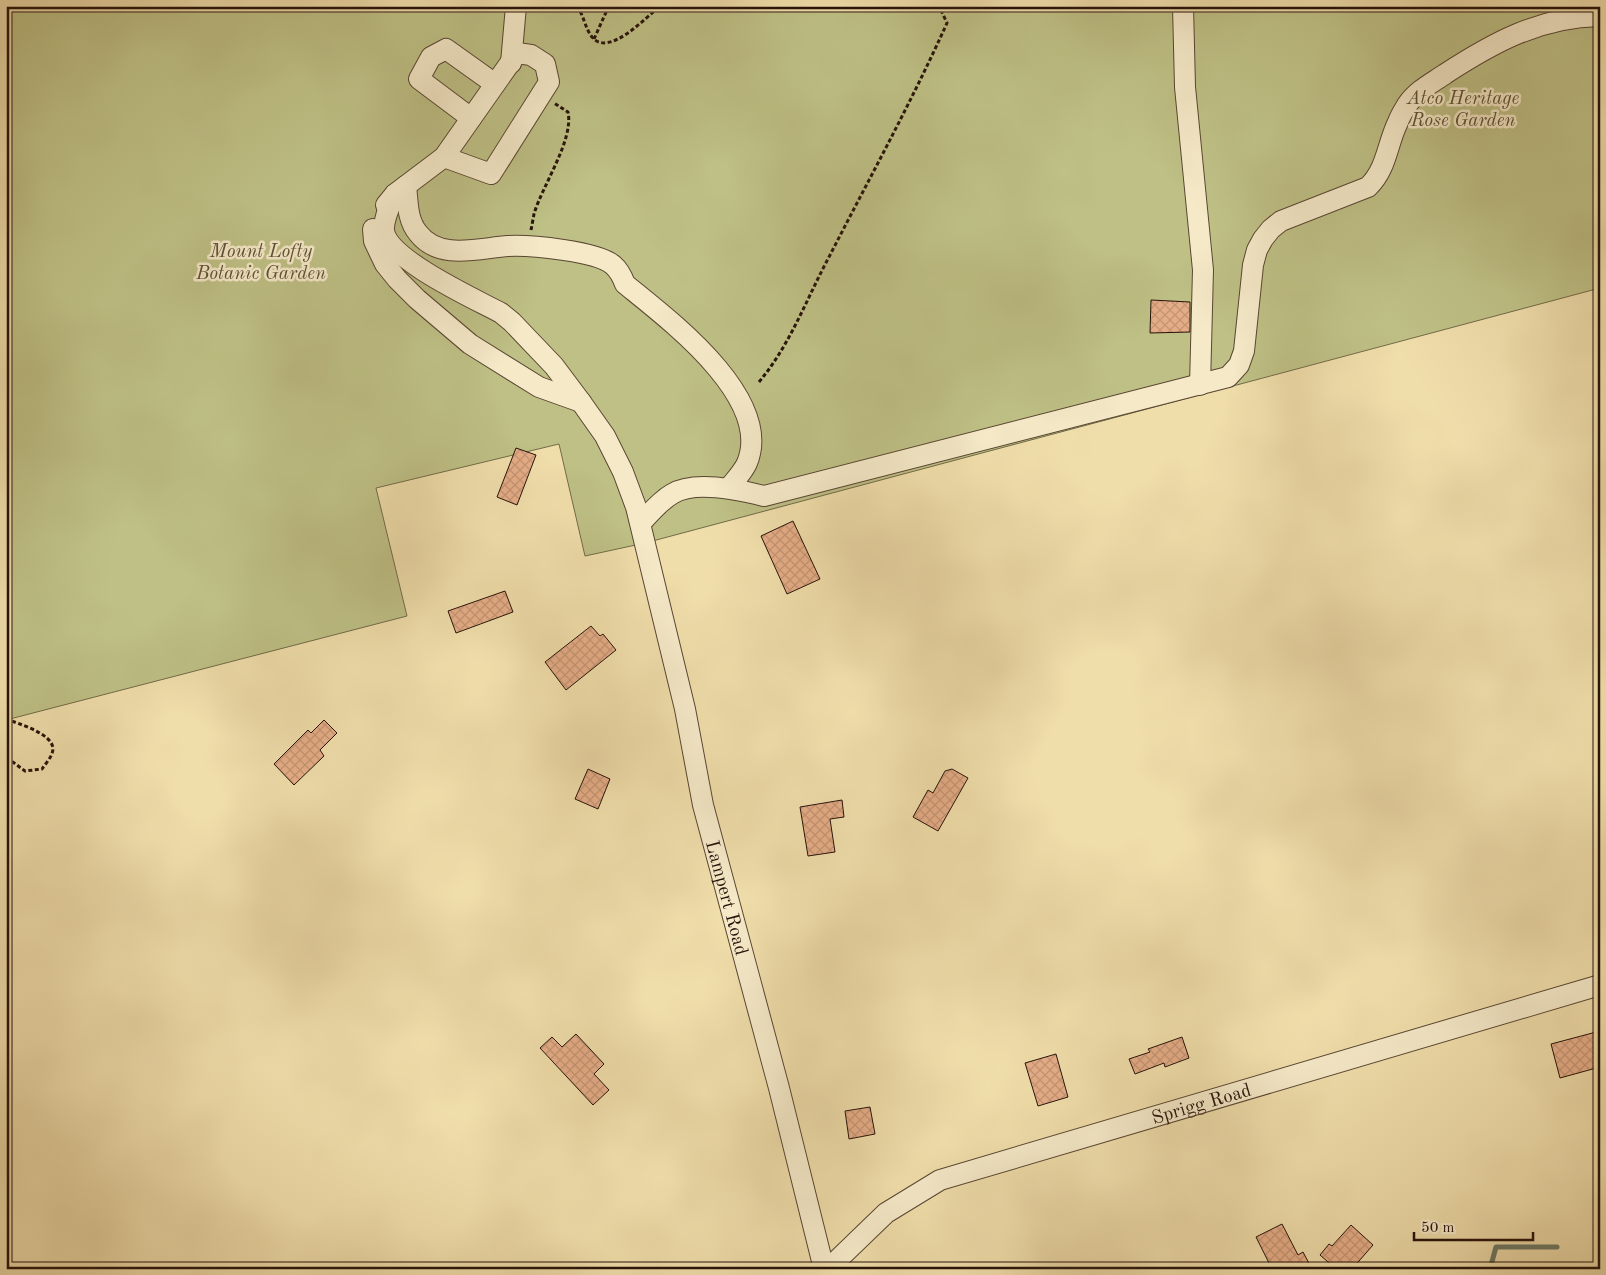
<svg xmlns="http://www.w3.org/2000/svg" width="1606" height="1275" viewBox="0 0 1606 1275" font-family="'Old Standard TT',serif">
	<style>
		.green { fill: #bec085; stroke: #726a48 }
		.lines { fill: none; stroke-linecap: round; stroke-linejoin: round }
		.stream { stroke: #6d7966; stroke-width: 5 }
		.building { fill: url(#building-cross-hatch); stroke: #27130a }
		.minor-casing { stroke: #594632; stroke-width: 22 }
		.path { stroke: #27130a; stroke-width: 3; stroke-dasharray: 4 2.5; stroke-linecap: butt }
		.minor { stroke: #f5e9c8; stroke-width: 20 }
		.labels { text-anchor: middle; stroke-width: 5; stroke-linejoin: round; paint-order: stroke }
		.park-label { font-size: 19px; font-style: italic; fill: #5c5035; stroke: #f5e9c8 }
		.street-label { font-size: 19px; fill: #27130a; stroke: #f5e9c8 }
	</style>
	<defs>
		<pattern id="building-cross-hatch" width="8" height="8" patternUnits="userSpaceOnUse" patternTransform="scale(1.25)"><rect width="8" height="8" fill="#e5ad87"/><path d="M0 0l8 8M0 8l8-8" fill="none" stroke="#c49473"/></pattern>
	</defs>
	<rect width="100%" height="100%" fill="#efddaa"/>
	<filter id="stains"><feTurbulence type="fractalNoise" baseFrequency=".004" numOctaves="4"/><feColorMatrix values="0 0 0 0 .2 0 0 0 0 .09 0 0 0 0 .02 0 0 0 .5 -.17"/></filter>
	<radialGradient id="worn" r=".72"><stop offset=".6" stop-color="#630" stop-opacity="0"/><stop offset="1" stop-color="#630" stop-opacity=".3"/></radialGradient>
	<polygon class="green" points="6,6 1600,6 1600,288 645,543 585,556 559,444 376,488 407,616 6,720"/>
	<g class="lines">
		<polyline class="stream" points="1490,1269 1496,1247 1557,1247"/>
	</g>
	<g class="building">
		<polygon points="1151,300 1190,302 1190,332 1150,333"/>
		<polygon points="516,448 536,455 517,505 497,497"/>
		<polygon points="793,521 820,579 787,594 761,536"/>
		<polygon points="505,591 513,612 456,633 448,611"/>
		<polygon points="591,626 600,636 603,634 616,650 566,690 545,662"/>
		<polygon points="324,720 337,733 320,750 324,756 294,785 274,764 308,730 311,733"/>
		<polygon points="588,769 610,779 598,809 575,799"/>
		<polygon points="952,769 968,778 938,831 913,817 928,790 933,793 945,771"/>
		<polygon points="842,800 844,817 830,819 835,852 808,856 800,807"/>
		<polygon points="1600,1031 1600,1067 1560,1078 1551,1044"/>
		<polygon points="576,1034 604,1064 594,1074 609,1090 593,1105 540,1048 552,1037 562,1047"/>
		<polygon points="1182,1037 1189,1058 1165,1067 1164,1063 1135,1074 1129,1059 1150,1052 1148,1049"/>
		<polygon points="1056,1054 1068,1097 1038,1106 1025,1063"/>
		<polygon points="870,1107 875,1134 849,1139 845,1111"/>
		<polygon points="1282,1224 1298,1255 1303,1252 1312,1269 1272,1269 1256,1237"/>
		<polygon points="1351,1225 1373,1245 1352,1269 1336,1269 1320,1255 1329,1244 1332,1246"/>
	</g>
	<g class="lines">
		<g class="minor-casing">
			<g id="minor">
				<polyline points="1183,6 1185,87 1203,270 1200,385"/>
				<polyline points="511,63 516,6"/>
				<polyline points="471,118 419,79 431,57 446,49 495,84"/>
				<path d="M406 186C408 202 407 220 418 233 439 261 479 248 508 246 530 245 597 251 613 265 619 270 622 276 625 284 668 319 774 398 747 463 743 472 735 480 729 488"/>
				<path id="s1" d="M395 194C390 206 383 219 384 231 389 260 475 299 501 313L512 322 554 366 581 402 605 436 623 472 636 507 685 709 703 805 779 1088 824 1269"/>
				<polyline points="386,205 395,194 444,157 517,53 531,55 545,64 549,82 491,174 444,157"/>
				<polyline points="373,229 374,241 385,264 397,279 417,299 470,344 539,387 581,402"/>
				<path d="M641 523C650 513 660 501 672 494 694 480 740 490 764 496L1228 377 1239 365 1244 351 1253 265 1257 250 1263 239 1271 229 1281 221 1368 187C1387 169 1387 144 1398 122 1400 116 1404 110 1407 105 1416 91 1432 83 1445 74 1494 42 1540 17 1600 16"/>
				<path id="s2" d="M828 1269 886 1213 940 1180 1600 985"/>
			</g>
		</g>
		<g class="path">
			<path d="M577 6C584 16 585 28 592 37 609 58 646 17 660 6"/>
			<polyline points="594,39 607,10 606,6"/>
			<path d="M531 230C532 225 533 219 534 214 542 186 574 140 568 112L554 103"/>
			<path d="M759 382C790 345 806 300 829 257 869 179 911 103 947 23L939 6"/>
			<path d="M6 719C19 724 51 733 53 748 53 756 46 763 42 769L25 771 10 760 6 749"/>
		</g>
		<use href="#minor" class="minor"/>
	</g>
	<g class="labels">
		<g class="park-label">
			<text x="1463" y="104">Atco Heritage<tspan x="1463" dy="22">Rose Garden</tspan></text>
			<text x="261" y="257">Mount Lofty<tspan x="261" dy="22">Botanic Garden</tspan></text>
		</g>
		<g class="street-label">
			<text dy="7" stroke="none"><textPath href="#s1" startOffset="825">Lampert Road</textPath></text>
			<text dy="7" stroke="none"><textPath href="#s2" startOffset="416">Sprigg Road</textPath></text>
		</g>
	</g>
	<rect width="1606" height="1275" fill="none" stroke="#efddaa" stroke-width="25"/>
	<rect x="8" y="8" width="1591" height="1260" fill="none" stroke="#27130a" stroke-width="2.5"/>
	<rect x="12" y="12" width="1581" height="1250" fill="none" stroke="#27130a"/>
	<path d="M1414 1232v8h119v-8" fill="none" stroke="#27130a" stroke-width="2.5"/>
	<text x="1421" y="1232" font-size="15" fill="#27130a" stroke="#f5e9c8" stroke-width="4" paint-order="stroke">50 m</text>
	<rect width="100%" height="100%" filter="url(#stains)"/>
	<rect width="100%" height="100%" fill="url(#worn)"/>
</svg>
